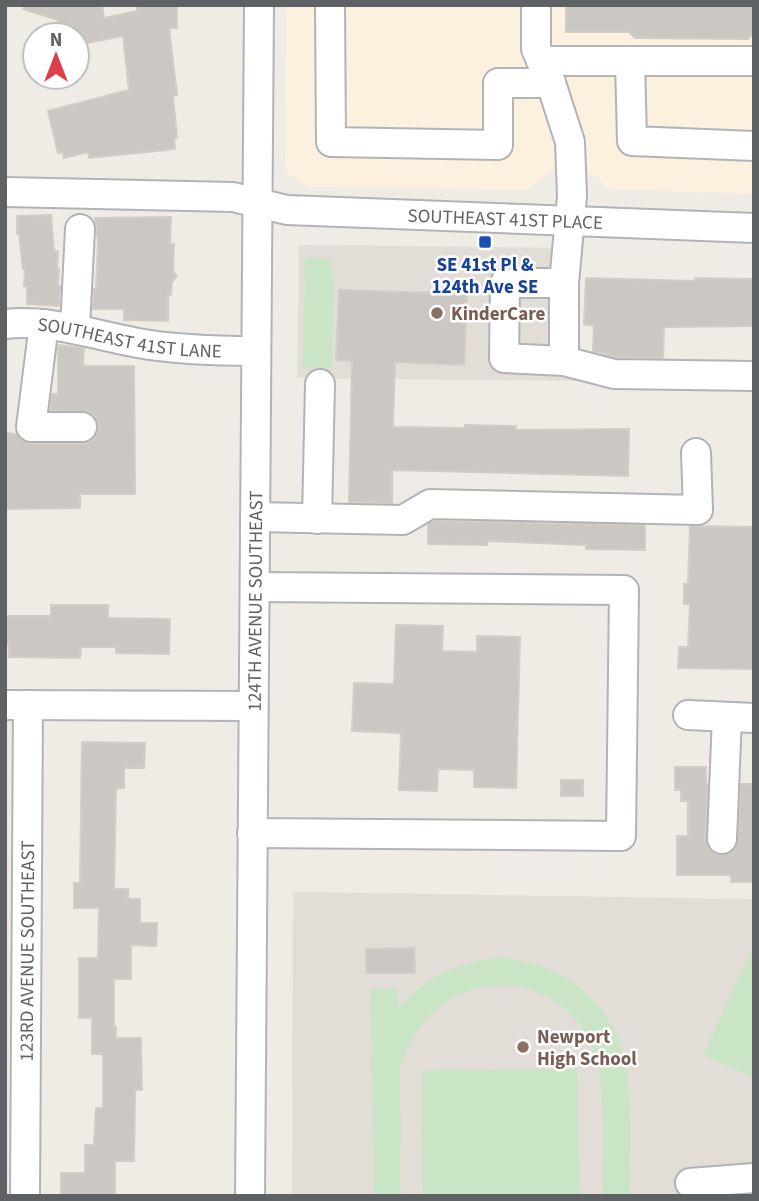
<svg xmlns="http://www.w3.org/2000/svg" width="759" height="1201" viewBox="0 0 759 1201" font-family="'Source Sans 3',sans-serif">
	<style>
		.commercial { fill: #fcf0de }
		.education { fill: #e2ddd7 }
		.green { fill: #cae5c5 }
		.building { fill: #cbc7c3; stroke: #d3cdc5; stroke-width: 2 }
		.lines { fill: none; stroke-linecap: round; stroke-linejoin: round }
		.minor-casing { stroke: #b1b4b7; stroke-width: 32 }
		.minor { stroke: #fff; stroke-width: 28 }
		.transit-dot { fill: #1a4fb4; stroke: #fff; stroke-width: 2.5 }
		.education-dot { fill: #8d6e63; stroke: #fff; stroke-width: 2.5 }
		.labels { text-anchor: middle; stroke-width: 5; stroke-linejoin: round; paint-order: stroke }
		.street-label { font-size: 19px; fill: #5e6265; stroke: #fff }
		.transit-label { font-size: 19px; font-weight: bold; fill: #164399; stroke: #fff }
		.education-label { font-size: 19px; font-weight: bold; fill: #785e54; stroke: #fff; text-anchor: start }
	</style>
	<rect width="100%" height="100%" fill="#efece6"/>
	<polygon class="commercial" points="287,5 754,5 754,194 606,189 597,176 551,171 527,190 308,187 288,173 285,159"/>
	<g class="education">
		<polygon points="299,245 576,248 575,381 297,378"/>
		<polygon points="293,892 754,899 754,1196 292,1196"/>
	</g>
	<g class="green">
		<polygon points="305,257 331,259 334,285 332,368 303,367"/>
		<polygon points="754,945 754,1078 703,1055"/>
		<path d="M498 958C560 961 612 999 625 1061 633 1099 629 1156 630 1196H602C602 1154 608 1073 588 1038 539 952 421 977 400 1071L401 1196H374L370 989 397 988 398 1008C426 977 457 962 498 958Z"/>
		<polygon points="577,1069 580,1196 423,1196 421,1071"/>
	</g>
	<g class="building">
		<polygon points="24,5 102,5 104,18 137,11 137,5 177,5 177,28 169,28 177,95 173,96 177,138 174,138 175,149 89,158 88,152 64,158 63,152 58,153 48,111 129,90 123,36 77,45 77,35 61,35 58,20 23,9"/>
		<polygon points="566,5 754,5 754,33 748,39 635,38 629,32 566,32"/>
		<polygon points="51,215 54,251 58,251 57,269 59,269 58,285 60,286 59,306 27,304 27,287 24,286 25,268 23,269 19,234 17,234 17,216"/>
		<polygon points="171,217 170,244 174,244 173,271 177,276 172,282 171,295 168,295 168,321 124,320 124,309 93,309 94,289 96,289 98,241 95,218"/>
		<polygon points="586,278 695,281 695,278 754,279 754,326 664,327 663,358 616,357 593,351 594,325 584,325"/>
		<polygon points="339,290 467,294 464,365 395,362 393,427 465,428 465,425 516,426 516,430 629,429 628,476 392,470 392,503 349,502 352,361 336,360"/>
		<polygon points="58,345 84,348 83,366 134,366 135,494 80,494 80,508 5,509 5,433 16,434 22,441 31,444 83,444 91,441 97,435 99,428 97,419 90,412 50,410 52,394 58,394"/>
		<polygon points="434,521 645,525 645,550 586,549 586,545 487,541 487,545 428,544 428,524"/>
		<polygon points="690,526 754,527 754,669 678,668 679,647 688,647 690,604 684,604 684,584 688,584"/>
		<polygon points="51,605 108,605 108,618 170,619 169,654 116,653 116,647 81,647 80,658 9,657 9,644 5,644 5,616 51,616"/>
		<polygon points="396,625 443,626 442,651 477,652 477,636 520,637 516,788 474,787 474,770 438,769 437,791 399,790 401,733 352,731 354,683 394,684"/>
		<polygon points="82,742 145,743 144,768 124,768 124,788 116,788 114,889 128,889 128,899 140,899 140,923 157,923 156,946 131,945 131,979 114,979 114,1027 116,1027 116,1038 141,1038 142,1090 135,1090 134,1161 115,1161 115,1196 61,1196 61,1173 85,1173 85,1145 94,1145 96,1108 103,1108 103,1054 92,1054 92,1018 79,1018 79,958 98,958 99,908 74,908 74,883 80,883"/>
		<polygon points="675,767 706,767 706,784 708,784 705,839 708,847 714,853 721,855 730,853 736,848 738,840 741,784 754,784 754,882 731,882 731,875 677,875 677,836 688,836 688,801 681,801 681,790 675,790"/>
		<rect x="561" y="780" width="22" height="16"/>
		<polygon points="414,948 415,973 366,973 366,949"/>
	</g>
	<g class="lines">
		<g class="minor-casing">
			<g id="minor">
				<polyline points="330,5 331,142 498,145 498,83 551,83"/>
				<polyline points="536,5 536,49 551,83 570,142 572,196 564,283 505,283 504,358 564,361 564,283"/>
				<polyline points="541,61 754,61"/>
				<polyline points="630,61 632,141 754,146"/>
				<path id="s1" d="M5 192 233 197 287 210 754 228"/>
				<path id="s2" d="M5 324C51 319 93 335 138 343 176 350 217 351 256 351"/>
				<polyline points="44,324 31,427 82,427"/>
				<polyline points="75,328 80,229"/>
				<polyline points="564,361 614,374 754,376"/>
				<polyline points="255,517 403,520 430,504 698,510 696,453"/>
				<polyline points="317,519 320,384"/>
				<polyline points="5,705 252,706"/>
				<polyline points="688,715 754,718"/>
				<polyline points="252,833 621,836 624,590 255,587"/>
				<polyline points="722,839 727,717"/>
				<polyline points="690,1183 754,1178"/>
				<path id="s3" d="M25 1196 28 705"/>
				<path id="s4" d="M250 1196 259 5"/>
			</g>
		</g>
		<use href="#minor" class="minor"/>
	</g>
	<rect class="transit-dot" x="478" y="235" width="14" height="14" rx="3.5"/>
	<g class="education-dot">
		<circle cx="437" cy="313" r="7"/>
		<circle cx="523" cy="1047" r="7"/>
	</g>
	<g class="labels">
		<g class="street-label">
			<text dy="7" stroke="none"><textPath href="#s1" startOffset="502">SOUTHEAST 41ST PLACE</textPath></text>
			<text dy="7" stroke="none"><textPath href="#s2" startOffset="126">SOUTHEAST 41ST LANE</textPath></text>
			<text dy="7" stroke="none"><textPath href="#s4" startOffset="595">124TH AVENUE SOUTHEAST</textPath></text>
			<text dy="7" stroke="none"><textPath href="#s3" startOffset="245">123RD AVENUE SOUTHEAST</textPath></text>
		</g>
		<g class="transit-label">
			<text x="485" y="271">SE 41st Pl &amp;<tspan x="485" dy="22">124th Ave SE</tspan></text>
		</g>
		<g class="education-label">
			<text x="451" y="320">KinderCare</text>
			<text x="537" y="1043">Newport<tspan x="537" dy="22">High School</tspan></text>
		</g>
	</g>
	<rect width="759" height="1201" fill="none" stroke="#5e6265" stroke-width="14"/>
	<g transform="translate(56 56)"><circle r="33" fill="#ffffff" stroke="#bfc0c1" stroke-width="2"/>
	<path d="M0-5L12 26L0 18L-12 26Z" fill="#de3d4a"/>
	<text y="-10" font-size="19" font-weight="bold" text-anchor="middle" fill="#5e6265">N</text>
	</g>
</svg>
